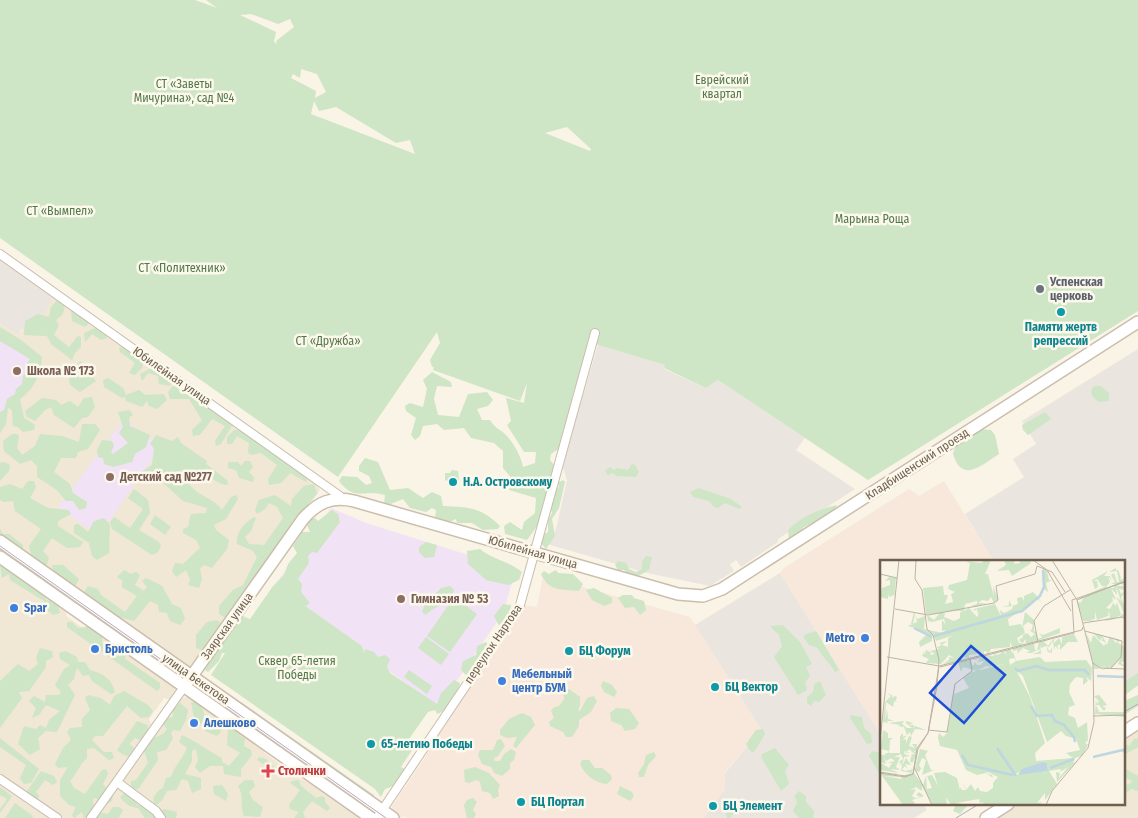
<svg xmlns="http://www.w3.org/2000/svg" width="1138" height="818" viewBox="0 0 1138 818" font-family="'Fira Sans Condensed',sans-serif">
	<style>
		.residential { fill: #f0e7d5 }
		.commercial { fill: #f8e8db }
		.industrial { fill: #eae6df }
		.education { fill: #f1e3f5 }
		.green { fill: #cee5c6; fill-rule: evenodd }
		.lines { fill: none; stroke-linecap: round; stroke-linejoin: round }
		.street-casing { stroke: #c9beae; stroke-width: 10 }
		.secondary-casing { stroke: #cbbeac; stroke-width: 14 }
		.street { stroke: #fff; stroke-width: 8 }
		.secondary { stroke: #fff; stroke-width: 11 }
		.tram { stroke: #b8a6c1; stroke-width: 1 }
		.worship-dot { fill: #6b7280; stroke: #fcf8ec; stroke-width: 2 }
		.culture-dot { fill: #0f9aa8; stroke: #fcf8ec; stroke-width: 2 }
		.education-dot { fill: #8d6e63; stroke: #fcf8ec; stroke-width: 2 }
		.shop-dot { fill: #3f7fe0; stroke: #fcf8ec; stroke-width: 2 }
		.health-dot { fill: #e0444e; stroke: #fcf8ec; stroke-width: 2 }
		.labels { text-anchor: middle; stroke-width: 5; stroke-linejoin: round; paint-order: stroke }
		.park-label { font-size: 12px; fill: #52794b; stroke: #fcf8ec }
		.worship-label { font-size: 12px; font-weight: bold; fill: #5b616d; stroke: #fcf8ec; text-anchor: start }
		.culture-label { font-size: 12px; font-weight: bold; fill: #0d838f; stroke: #fcf8ec; text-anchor: start }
		.education-label { font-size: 12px; font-weight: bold; fill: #785e54; stroke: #fcf8ec; text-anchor: start }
		.street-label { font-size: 12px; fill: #6f5f4e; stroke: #fcf8ec }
		.shop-label { font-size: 12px; font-weight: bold; fill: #366cbe; stroke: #fcf8ec; text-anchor: start }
		.health-label { font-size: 12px; font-weight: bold; fill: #be3a42; stroke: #fcf8ec; text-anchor: start }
		.inset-river { fill: none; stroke: #bdd6e0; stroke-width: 2.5 }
		.inset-road { fill: none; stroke: #beb4a4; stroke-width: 1 }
		.view { fill: #1d4ed8; fill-opacity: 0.15; stroke: #1d4ed8; stroke-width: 2.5 }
		.inset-edge { fill: none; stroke: #6f5f4e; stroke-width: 2.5 }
	</style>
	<rect width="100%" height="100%" fill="#f9f4e6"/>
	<g class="residential">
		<polygon points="54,295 313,480 320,490 197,661 190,666 0,534 0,323 18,335"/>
		<polygon points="0,563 67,610 66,616 83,628 88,625 175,687 176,691 171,700 164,698 149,719 152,727 87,818 62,818 0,775"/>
		<polygon points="187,697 257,744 265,753 297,777 317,787 360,818 165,818 127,786 124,781 124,776 179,699"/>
		<polygon points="1138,727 1138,818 993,818 1015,804 1124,804 1124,736"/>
		<polygon points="0,782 51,818 0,818"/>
		<polygon points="122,787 159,818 94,818 116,788"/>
	</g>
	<g class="commercial">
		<polygon points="944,481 994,562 882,562 882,737 780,573 784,568 909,489 919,496"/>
		<polygon points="543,576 690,617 761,729 725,772 725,789 704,818 407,818 404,816 400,818 393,813 392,806 426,756 432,740 524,605 537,607"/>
	</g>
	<g class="industrial">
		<polygon points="0,258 54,295 45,312 29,328 22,329 18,335 0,323"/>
		<polygon points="598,345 665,365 664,369 706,388 718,380 805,438 796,450 855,489 778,539 778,542 741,567 736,560 732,563 730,564 734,571 710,586 647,573 547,544 553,537 557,525 567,480 563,467 569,442"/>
		<polygon points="1138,349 1138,686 1124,694 1124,562 994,562 965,514 1024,477 1013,459 1036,444 1022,421"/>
		<polygon points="780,573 882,737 882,804 923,804 927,810 914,818 704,818 725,789 725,773 761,729 695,625"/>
	</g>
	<g class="education">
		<polygon points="0,330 41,359 27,384 0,421"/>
		<polygon points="124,419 161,446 99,536 58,507"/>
		<polygon points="331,508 366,523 516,570 503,613 439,707 364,653 362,646 275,585"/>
	</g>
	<g class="green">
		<path d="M0 0H195L217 8 206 0H1138V311L868 480 718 380 706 388 664 368 665 365 598 345 591 338 572 397 573 419 563 446 551 454 550 460 555 466 541 521 527 540 505 534 504 526 510 522 522 530 524 522 535 513 536 498 509 490 513 480 503 468V451L494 443 471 438 464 428 444 430 437 424 423 426 420 436 415 440 411 435 416 418 406 411 405 406 410 403 423 407 427 389 423 380 432 372 451 382 452 387 437 386 434 399 438 415 459 417 468 394 487 392 493 400 488 406 477 409 482 420H490C496 429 498 428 505 434 513 442 521 456 523 467L535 463 536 452H524L507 425 511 421 506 398 524 403 527 383 520 401 433 370 434 367H432L430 360 440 343 437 332 338 477 0 238ZM251 14 278 24 290 19 294 27 276 41 277 44 274 42 276 32 240 15ZM301 69 317 74 326 92 315 98 316 91 291 78 293 74 300 78ZM314 101 319 111 336 107 396 143 410 140 415 154 311 114ZM567 127 591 149 590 151 545 133Z"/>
		<polygon points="60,297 65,305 63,314 56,320 59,325 54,335 69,347 78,336 81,337 81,347 75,353 72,360 51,344 47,336 24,335 25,321 38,314 49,317 51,307"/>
		<polygon points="79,310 86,315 89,323 85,327 72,321 71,311"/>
		<path d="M0 327 21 340 42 357C41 374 35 388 20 399L24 418 35 425 34 430 23 432 18 427 13 426 12 410 8 408 6 424 0 433V412L4 410 7 399 15 394 16 389 22 384 23 376 30 370 26 365 30 359 0 341Z"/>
		<polygon points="95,328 105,332 107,338 101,340 92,334 85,342 84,333"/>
		<polygon points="124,346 140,357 143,367 135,375 129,373 135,363 120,352 119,348"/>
		<polygon points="81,361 96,381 80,392 70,385 68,374"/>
		<polygon points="153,367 173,381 170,386 159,384 158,376 148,373 142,381 140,374"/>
		<polygon points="108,378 123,388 126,395 139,390 145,395 164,394 167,400 157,409 149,406 147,401 142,407 126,401 125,397 122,398 104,387 103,380"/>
		<polygon points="173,386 184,387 206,407 215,410 233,424 221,444 216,446 215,441 225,426 212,419 200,435 193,436 192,430 202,420 189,399 170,399 168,392"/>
		<polygon points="1094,386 1101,386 1109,393 1109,401 1099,402 1092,396 1091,391"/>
		<polygon points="92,397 95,407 88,417 82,418 74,428 54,415 51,407 45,410 35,421 27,417 25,411 42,398 56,400 61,405 70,401 78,407 84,398"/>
		<polygon points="129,410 133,415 129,417 130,426 150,435 146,447 135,454 132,462 113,467 104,464 103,458 98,457 97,450 102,440 112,441 114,446 111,452 113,454 128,443 119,433 123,427 118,412"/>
		<polygon points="1045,412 1051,419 1028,435 1023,430 1022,425"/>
		<polygon points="82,424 95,424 100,430 88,449 78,452 76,458 61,458 54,472 70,484 73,493 87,502 86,508 79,510 73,501 66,501 57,490 37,477 37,466 31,460 20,464 4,451 3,441 12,434 17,434 19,436 17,448 22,455 35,446 40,434 62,436 79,442"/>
		<path d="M980 429 991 430 995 435 999 454C982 465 962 484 953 454L955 447Z"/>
		<path d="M234 430C257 429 277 449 291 466L300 467 309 478 306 482 290 473 281 483 269 485 268 479 277 465 261 453 252 455 248 453 249 443 237 436 232 444H227V437Z"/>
		<path d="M156 435 172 441 178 437 181 443 207 461 206 464 227 480 228 485C217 485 209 475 199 469L189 484C197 496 214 498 222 510L231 497 236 495 238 499 226 519 214 525 216 530 229 540 227 549 212 568 204 565 200 568 202 579 199 588 188 585 190 579 186 570 176 577 172 571 175 563 183 564 200 548 196 540 183 533V529L188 527 191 514 206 513 207 508 183 501 159 479 142 481 138 474 152 465 154 448 150 444Z"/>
		<path d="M365 458 378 462 390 490 408 488 423 498 432 492 441 496 443 506C468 507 481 507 500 526L498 529 483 530 472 523H457L456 519 447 523 435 518 436 510 432 508 426 512 410 508 403 499 388 505 384 504 385 495C363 489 355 502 339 481L342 476 357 477 366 485 372 483 369 476 359 471V466Z"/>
		<polygon points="245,461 250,461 253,467 249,472 254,477 253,482 239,478 236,470 228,468 228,462 238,462 241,466"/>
		<polygon points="4,462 10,465 9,471 0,481 0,463"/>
		<polygon points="632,464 635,465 639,472 636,477 616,476 613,473 608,475 605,471 610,467 614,470 617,468 628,470"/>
		<polygon points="452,470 458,471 459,480 456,485 445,480 445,473 450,473"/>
		<path d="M563 480 565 482 559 508 552 519 555 536 546 549 541 543 543 535 548 532V520L552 513C549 504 551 493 559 487L558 483Z"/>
		<polygon points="28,481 34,481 36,487 30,498 48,508 69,510 71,514 58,521 58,526 83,542 80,547 67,548 52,538 43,551 49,558 46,568 34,565 29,546 41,529 15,511 13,501 4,502 0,500 0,487 10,484 22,489"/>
		<path d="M314 484 317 494 293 521 269 561 263 563 260 568 263 573 229 620 219 614V606L233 590 243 585 257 557 253 551 237 544C236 532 244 523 254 517L256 518 251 531 245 537 249 544 264 545 283 518 277 507 269 503 265 509 257 514 255 510 259 500 275 495 291 506 292 499 304 486Z"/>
		<polygon points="699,488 731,499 742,507 739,509 725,503 718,508 714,507 709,501 693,497 690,492"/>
		<polygon points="134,489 148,500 150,513 139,530 159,542 161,546 158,552 152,555 112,529 110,522 114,517 130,528 143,509 128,498"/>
		<path d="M837 505 833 514 804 527 793 539 789 540 788 530C801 517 819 509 837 505Z"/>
		<path d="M332 510 338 514 340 522 317 553 312 552 308 556 309 563 298 579 302 584 301 592 310 603 306 606 301 603 362 646 364 653 365 649 374 652 378 657 385 655 390 659 387 667 390 673 437 704 441 693 454 680 460 683C457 695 449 711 437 714L435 710 428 712 409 739 416 744 401 767 405 769C400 780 397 786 385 789L381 797 375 789 211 675 225 653H222L219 661 208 672 205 670 218 649V645L240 615 250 619 273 586 284 575 288 564 297 553 293 546 302 532H310L307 525 311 519 315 518 318 521Z"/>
		<polygon points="155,515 171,527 165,535 150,524"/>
		<polygon points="104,518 110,525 109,553 97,560 92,556 89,543 74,533 74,525 78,524 88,532 94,521"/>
		<polygon points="0,529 3,534 9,534 23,545 23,551 0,540"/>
		<polygon points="426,542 437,545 434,557 425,558 419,552 419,547"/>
		<path d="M480 549C493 560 509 561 522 572L519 580 508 585 486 580 468 564 467 551Z"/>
		<polygon points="646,556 652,557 649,570 633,579 624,570 618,570 615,565 618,561 626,563 629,569 636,572 642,569 642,562"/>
		<path d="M2 563 7 565 10 571 26 580 29 586H34L44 594 46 600C54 601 59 604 60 613L53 615 46 609 44 601 10 580 9 574 2 578 0 565Z"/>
		<polygon points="52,565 63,565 79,579 75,587 54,577"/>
		<polygon points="124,570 131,574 136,572 140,575 135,585 144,591 147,587 142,581 146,578 162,586 172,604 181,608 185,619 180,625 170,621 167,613 159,612 158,605 150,601 134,621 119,617 84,592 88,586 98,589 101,595 125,612 137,596 122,587 122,580 117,577"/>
		<path d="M556 570 558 573 573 574 583 584 579 591C561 589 549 592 541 574L544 571 549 574Z"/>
		<path d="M450 586 454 590C449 605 435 605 426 615L422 612 425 604 441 588Z"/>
		<polygon points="594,588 612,598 612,603 604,606 592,600 586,590"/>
		<polygon points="623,595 632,595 634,598 644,601 646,610 640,615 634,607 625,608 618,598"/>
		<polygon points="454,597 477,614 450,652 427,636"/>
		<polygon points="503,604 511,605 509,620 502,626 498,624 494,616"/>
		<polygon points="217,620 221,623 220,631 210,647 204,647 201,650 196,648 196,635 207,622"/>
		<polygon points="67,622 72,622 78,628 91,626 102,634 102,643 105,645 113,641 126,650 125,659 160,683 160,688 157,691 67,627"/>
		<polygon points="783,625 800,642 812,664 806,667 810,676 805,682 807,690 798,695 774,657 782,646 779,635 770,626"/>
		<path d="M816 631 839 670 835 672C830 662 822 658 818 648L809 645 804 638V635Z"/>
		<polygon points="426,637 449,654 441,665 418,648"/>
		<polygon points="486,642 488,644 486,656 478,659 473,672 466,675 461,670 463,661 476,655 477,646"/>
		<polygon points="40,648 52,651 53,657 46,661 46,667 29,691 19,692 22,698 0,728 0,681 18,664 29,671 38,664 36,658"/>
		<path d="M66 651 77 657 78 662H85L90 670C103 674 112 678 115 693L111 694 92 681 89 675 83 676 77 668 74 679 68 685 75 695 57 732 46 731 38 738 40 749 30 755 18 744 24 726 36 729 40 725 46 728 49 720 60 711 46 705 39 715 32 718 36 708 29 701 34 696 45 702 46 695H59L61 692 55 685 64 669 70 665 60 659 59 653Z"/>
		<polygon points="409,670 432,686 427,694 404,677"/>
		<polygon points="1138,673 1138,685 1124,696 1124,682"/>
		<polygon points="603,681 612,685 617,692 614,697 604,692 601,686"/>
		<polygon points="820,681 826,695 819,702 814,701 811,706 807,703 807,697 813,692 814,684"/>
		<polygon points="569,689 580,697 580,705 578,710 580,711 587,698 594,696 597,701 591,712 579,720 579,726 572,737 566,737 563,732 550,726 549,722 554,718 551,711 554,707 559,706 564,699 563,692"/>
		<path d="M124 691 148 705 153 711 149 717 141 718 127 706 103 736H95L92 740 104 752H112L114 758 109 760 94 748 87 749V758C79 765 77 774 70 781L74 788 85 794 102 770 106 769 108 774 103 784 113 796 112 801 107 804 95 798 93 799 94 810 89 818H84L82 812 74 818 72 815 76 807 69 805 60 796V780L68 767 58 768 55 764 63 748 71 740 67 732 70 728 82 727V719L90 710 85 698 88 695 101 698 110 705 114 696Z"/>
		<polygon points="1138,695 1138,706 1124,715 1124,701"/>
		<polygon points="191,702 198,702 203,709 205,720 201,724 195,722"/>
		<polygon points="241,702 374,795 372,799 240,704"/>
		<polygon points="180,703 188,710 186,720 180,731 173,730 171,734 173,738 166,750 157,752 158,760 139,788 135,790 131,787 131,781 136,780 148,763 144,751 154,738 164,733 167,729 163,724 167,718 173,717 173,710"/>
		<polygon points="616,708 629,709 639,723 635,729 625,731 621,725 611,721 610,713"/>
		<polygon points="522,713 531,717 535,725 516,748 513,746 517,737 507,738 500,735 500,730 509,719"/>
		<polygon points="851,715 862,717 864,728 871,734 872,743 867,744 850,718"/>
		<polygon points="210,717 214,717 223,724 220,733 217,736 205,731"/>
		<polygon points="137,721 147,725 150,733 144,742 135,738 129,744 137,750 132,758 122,754 117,750"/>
		<path d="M231 728 245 739 244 746 251 750 252 755 241 769V777L224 774 223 766H210L200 773 195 767 198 760 196 749 192 751V761L185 774 201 778V789L192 793 188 781 182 779 176 790 167 791 163 799 157 805 154 803 153 798 159 790 163 788 166 778 171 777C174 766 183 759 187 748L179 742 182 735C196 741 208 751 222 758V762L229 766 240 753 227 745 228 730Z"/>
		<polygon points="763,729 765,734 754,752 751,752 746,744 756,730"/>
		<polygon points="1124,737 1126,737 1125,743 1129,746 1134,739 1138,738 1138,747 1124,755"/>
		<polygon points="0,738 39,769 31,783 24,784 20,778 26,765 0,747"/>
		<polygon points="501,739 505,746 498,756 494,758 495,761 500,761 504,754 511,749 516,752 514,760 510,763 510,769 502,776 494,773 491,767 482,764 478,755 480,750 493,750 497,740"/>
		<polygon points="775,748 789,765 785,771 789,784 781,791 761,757 762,754"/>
		<polygon points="872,751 880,753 882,756 882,778 869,756"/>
		<polygon points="654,752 656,756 648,765 644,777 639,777 638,773 644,764 646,755"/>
		<polygon points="259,757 266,759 270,765 278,768 279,774 257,760"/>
		<path d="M582 760H589L595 768H602L611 775 612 779 607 784C595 783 585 775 580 764Z"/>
		<polygon points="475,767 489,773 500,785 498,790 499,796 493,799 490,793 482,791 480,782 476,780 469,783 465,782 464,770"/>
		<polygon points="1124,768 1138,776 1138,791 1131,789 1124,795 1124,785 1130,784 1132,781 1124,777"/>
		<polygon points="41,771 54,776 57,782 53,785 45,780 36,792 39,795 38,800 33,800 27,791"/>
		<path d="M245 780H253L255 786 249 792 253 800 263 807 260 817 244 816C239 806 245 796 238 786Z"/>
		<polygon points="299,780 301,786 316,798 322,796 325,798 325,802 330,808 327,811 312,801 303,812 305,818 294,818 299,812 290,809 289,805 300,790 290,783 292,781"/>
		<polygon points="222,785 228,794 226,801 214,794 213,786"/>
		<polygon points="620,786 632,792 634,796 630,801 617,794"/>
		<polygon points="0,787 12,796 0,813 0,809 7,799 0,795"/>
		<polygon points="799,791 806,796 806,802 814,811 813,818 799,818 793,811 797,802 794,796"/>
		<path d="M125 793 136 799 137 805 145 806 156 816 164 809 177 812 176 818H145L138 808C130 807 125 804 120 797Z"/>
		<polygon points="473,798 477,802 473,810 476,814 474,818 467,818 464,805 467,800"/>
		<polygon points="733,802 741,805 739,811 732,815 731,818 727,818 726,812"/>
		<polygon points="15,803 33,816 32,818 5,818"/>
		<polygon points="956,804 969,804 960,814 953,811"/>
		<polygon points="113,807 119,807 123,810 119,818 93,818 96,812 108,814"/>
	</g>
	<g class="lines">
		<g class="street-casing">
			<g id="street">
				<polyline points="0,254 344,499"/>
				<polyline points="0,779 57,818"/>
				<polyline points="117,782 156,811 161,818"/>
				<polyline points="91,818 184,687"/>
				<polyline points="377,818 520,605 595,333"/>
			</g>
		</g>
		<g class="secondary-casing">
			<g id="secondary">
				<polyline points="0,541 393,818"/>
				<polyline points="0,557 371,818"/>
				<path d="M184 687 303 519C318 502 332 496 354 501L678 594 703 596 722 589 1138 322"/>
				<polyline points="1124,732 1138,723"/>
				<polyline points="986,818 1008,804"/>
			</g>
		</g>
		<use href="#street" class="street"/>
		<use href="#secondary" class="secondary"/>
		<g class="tram">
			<polyline points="0,546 386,818"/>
			<polyline points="1124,712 1138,704"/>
			<polyline points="956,818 979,804"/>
		</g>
	</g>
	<circle class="worship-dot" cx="1040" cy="289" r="5"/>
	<g class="culture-dot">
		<circle cx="1061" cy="312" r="5"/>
		<circle cx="453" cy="482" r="5"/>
		<circle cx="569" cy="651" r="5"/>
		<circle cx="715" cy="687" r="5"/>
		<circle cx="371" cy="744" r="5"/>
		<circle cx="521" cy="802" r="5"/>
		<circle cx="713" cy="806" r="5"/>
	</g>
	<g class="education-dot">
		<circle cx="17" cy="371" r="5"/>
		<circle cx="110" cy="477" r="5"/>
		<circle cx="401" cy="599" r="5"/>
	</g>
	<g class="shop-dot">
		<circle cx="14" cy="608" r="5"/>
		<circle cx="865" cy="638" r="5"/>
		<circle cx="95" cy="649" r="5"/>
		<circle cx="502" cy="681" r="5"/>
		<circle cx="194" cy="723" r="5"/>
	</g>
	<path class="health-dot" d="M265.5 763.5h5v5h5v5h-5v5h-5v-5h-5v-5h5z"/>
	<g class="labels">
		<g class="park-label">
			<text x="722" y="84">Еврейский<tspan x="722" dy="14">квартал</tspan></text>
			<text x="184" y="88">СТ «Заветы<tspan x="184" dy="14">Мичурина», сад №4</tspan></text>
			<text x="60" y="215">СТ «Вымпел»</text>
			<text x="872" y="223">Марьина Роща</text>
			<text x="182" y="272">СТ «Политехник»</text>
			<text x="328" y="345">СТ «Дружба»</text>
			<text x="297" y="665">Сквер 65-летия<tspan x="297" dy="14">Победы</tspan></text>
		</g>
		<g class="worship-label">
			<text x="1050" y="286">Успенская<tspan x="1050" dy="14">церковь</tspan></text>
		</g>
		<g class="culture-label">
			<text x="1061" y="331" text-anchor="middle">Памяти жертв<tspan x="1061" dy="14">репрессий</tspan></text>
			<text x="463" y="486">Н.А. Островскому</text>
			<text x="579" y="655">БЦ Форум</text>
			<text x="725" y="691">БЦ Вектор</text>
			<text x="381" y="748">65-летию Победы</text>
			<text x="531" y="806">БЦ Портал</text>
			<text x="723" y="810">БЦ Элемент</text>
		</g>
		<g class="education-label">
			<text x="27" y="375">Школа № 173</text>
			<text x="120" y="481">Детский сад №277</text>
			<text x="411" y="603">Гимназия № 53</text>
		</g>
		<g class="street-label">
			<text transform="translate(172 376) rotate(35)" y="4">Юбилейная улица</text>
			<text transform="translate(917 464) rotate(-33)" y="4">Кладбищенский проезд</text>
			<text transform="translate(533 552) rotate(16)" y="4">Юбилейная улица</text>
			<text transform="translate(227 626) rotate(-54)" y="4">Заярская улица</text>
			<text transform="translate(493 644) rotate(-56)" y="4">переулок Нартова</text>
			<text transform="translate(196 679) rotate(35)" y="4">улица Бекетова</text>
		</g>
		<g class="shop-label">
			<text x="24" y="612">Spar</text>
			<text x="855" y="642" text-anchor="end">Metro</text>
			<text x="105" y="653">Бристоль</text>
			<text x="512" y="678">Мебельный<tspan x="512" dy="14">центр БУМ</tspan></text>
			<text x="204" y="727">Алешково</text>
		</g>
		<g class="health-label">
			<text x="278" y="775">Столички</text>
		</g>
	</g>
	<g transform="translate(880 560)">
		<rect width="245" height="245" fill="#f9f4e6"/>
		<path d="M105 0H111L105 14H108L114 37 113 26 118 39 114 43 111 37 108 41 102 40 98 43H106L96 47 91 46 97 44V41L85 44 84 51 89 48 97 57 101 49 98 54 97 49 94 51V49L115 44 121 56 120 50 124 53 132 49 133 46 122 47 129 45V40L132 46 138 44 137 38 142 37 144 41V36L153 32 158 37 164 24 163 8 167 11 169 20H172L166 23 168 32 164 29 159 39 162 43 158 39 128 59 129 66 141 64 142 68 145 52 154 60V71L156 72 158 79 162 77 159 73 163 75 180 68V73L150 83H145L146 81 145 79 144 82 142 83 139 80 143 77V75L147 73 151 77 155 74 147 69 151 71 153 65 148 62 143 66 145 73 137 78 139 83 145 84 132 87 130 81V87L111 89 109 93 106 94 108 92 104 91V95L97 90V94L89 95V98L81 97 82 100 63 104 69 100V97L74 98 69 95 61 104 46 103 49 99 42 96 44 92 46 95 45 91 50 89 47 91 51 92 50 95 55 94 50 91 59 89 57 87 62 85 59 83 67 81 62 85 68 87V78L74 75 56 81 52 73V81L40 87 39 82 47 74 35 70V66L34 68 28 66 37 62 35 54 33 64H31L34 52 37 59 45 56 44 69 63 73 66 70 62 71V60L66 65 64 59 52 62 48 61 47 55 54 60 59 54H46L43 28 63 26 64 35H68L65 44 73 42 71 34 75 32 68 29 69 25 87 20 90 3 85 1 101 3ZM75 51H84L80 52V58L74 61 64 57 65 53H59ZM124 0H135L134 4 140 3 139 0H150L151 3 132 16 129 10 117 11 126 5ZM236 8V10H238L239 12 241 18 240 20 245 18 242 22 245 23V25L240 24 237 26H245V30L239 29 241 34 245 31 241 38 245 47V57H239L244 53 236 36 241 41 236 26 237 35 231 28 236 40 232 37 233 41 226 48 230 49 233 43 236 46 237 42 241 55 232 60 223 61 230 59H224L230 58 229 50 228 56 217 60 215 51V59L210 60 215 61H203L197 41 200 43 204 38 197 39 226 26H222L217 19 214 21H217L218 27 215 29 212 20 228 11 224 16H230L232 21 228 16 230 22 226 27 234 28V25L240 24H231L235 22 231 15 234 13 237 22H239L237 11 229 12ZM9 17 16 18 14 39V35L9 37 8 33V39L0 37 2 28 10 25V20L5 21ZM206 73 211 83 213 75 224 86 226 83 221 80 223 79 221 78 220 81 214 74 222 75 227 85 230 76 236 83 238 82 232 77 240 80 238 83 245 87V101L241 102 245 107 238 104 240 99 232 107 222 110 226 106 219 108 215 104 219 109H214ZM194 74 198 82H188L180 90V84L177 86 179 90 175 86 174 90 173 81 169 87 166 86 170 92 172 87V93L168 92 166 86 161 88 160 84 161 94H152L159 92 160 89 151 93H146L150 91 143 88 137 94 138 90 133 91 136 101 134 98 129 99 130 105 136 101 160 97 165 102 206 100 212 108 211 121 206 117 208 121 203 125V118L196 117 190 124 189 132 195 145 189 147 188 155 195 158 198 168 207 162 208 180 205 183 208 185 202 196 195 198 193 203 198 200 177 222 176 212 180 213 179 218 188 207 180 212 181 209 169 211 177 224 165 240V233L157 243 162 242 159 245H101L104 242 100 243 99 239 76 243 87 245H71L66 237 67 245H53L42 226V231L36 227 30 230 36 229 32 236 35 238 40 237 36 235 39 232 44 236 32 240 34 242 35 245H23L0 213 17 215 14 214 15 213 19 217 3 216 22 219 20 216 34 213 43 225 46 216 47 229 52 228 47 216 52 215 58 226 54 213 65 212 77 218 80 230V227L82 230H87L81 223 87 229 91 224 95 231 98 227 100 231 107 232 113 228V223L118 217 108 212 106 213 112 215 113 218 106 213 97 215 86 210 77 190 60 186 58 178 59 173 63 177 67 173 74 134 89 128 83 118 92 112 129 103 115 106 113 103 111 107 106 106 97 111 83 107 81 112 78 102 90 100 93 106 95 102 97 105H101L104 101 97 102 101 97 96 100H93L106 95 114 96V93L116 92 115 95 120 94 123 91 127 95 125 91 130 89 133 94V89L154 83 155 90H157L159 82 170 79 164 82 168 86 174 78V83L179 78 182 84V77ZM136 110 143 116 167 182 181 171 186 176 196 179 200 190 186 193 193 198 156 201 155 193 165 183 150 137ZM163 202 167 203 168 211 133 215ZM7 133 12 135 13 139 14 136 17 137 15 142 9 139 14 142 13 147 6 142 5 162 7 149 8 159 14 161H7L8 163 24 161 22 164 27 168H32L26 163V161L33 163 29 165H34L33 169 35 166 46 170 35 169 31 176 30 172 27 175 24 167 18 166 20 165 3 162 5 142 11 136ZM219 135 227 145 222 146 226 148 224 151 219 145H216L219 152H245V157L215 154 216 140 217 144 219 141 214 136ZM3 170 8 173V178H13L10 180 9 193H20V176L23 173V177L27 175 23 180 26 179V183L29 176 32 177 29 186 35 188 32 184H37L36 191 33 192H36L34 200 32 203 30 201 32 194H35L32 192 30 189 26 192 30 193H26L25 190 24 194 30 196 24 197 22 206 26 198 31 205 25 204 28 209 25 206 22 209 25 211 33 209 32 213 21 211 22 205H19L22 204 19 202 23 199 21 194 14 197H20L16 207 20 210 10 209 19 213 0 210 1 203 9 208 12 203H7L15 201 11 198 6 201 4 197 6 204 0 202V194L6 196 4 194 8 193 9 191 1 189ZM40 189 48 191 45 195 51 210H54L42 215 46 200 42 198 39 205 42 210 40 209V211L38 212 35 209Z" fill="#cee5c6" fill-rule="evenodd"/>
		<path d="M163 202 167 203 168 211 138 215 142 209Z" fill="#bdd6e0"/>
		<path class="inset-river" d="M34 68 52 77M54 76 142 51 160 36 164 27 163 10M135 108 138 111 156 106 169 110H205L209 115M217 116 245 117M151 146 157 156 172 155 175 161 184 165 194 177 195 182M117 188 136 216M82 195 88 205 133 215M213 197 243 190 245 192M170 208 194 199"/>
		<path class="inset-road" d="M153 0 167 10 191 51M157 6 172 12 185 32M0 14 17 18M197 40 245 21M15 49 48 55 114 43 118 40 116 26 155 14 157 6M203 63 243 57 245 60M205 71 242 81 241 97 231 108M158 82 154 61 164 46 190 30M7 97 59 106 202 70 203 67M213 103 220 108 245 109M60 107 194 73 192 40 245 22M213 156 245 155M48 170 67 172 75 124 92 111 90 98M0 181 19 0M34 207 52 245M0 212 25 216 33 214 37 188 48 173 59 106M0 213 25 217 33 214 38 189 48 173 57 126 59 100 53 75 47 69 42 30 35 19 36 0M166 245 172 231 208 188 214 162 213 104 197 40 172 0"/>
		<path class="view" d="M91 86 125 115 84 163 50 133Z"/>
		<rect width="245" height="245" class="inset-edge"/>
	</g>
</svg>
